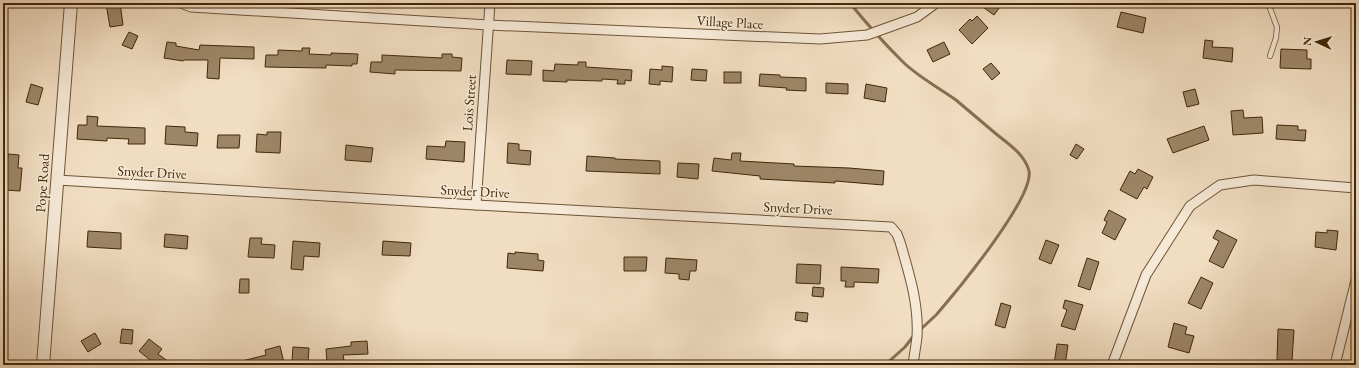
<svg xmlns="http://www.w3.org/2000/svg" width="1359" height="368" viewBox="0 0 1359 368" font-family="'EB Garamond',serif">
	<style>
		.lines { fill: none; stroke-linecap: round; stroke-linejoin: round }
		.stream { stroke: #886f51; stroke-width: 3 }
		.building { fill: #9d8668; stroke: #422807 }
		.service-casing { stroke: #6e5536; stroke-width: 6 }
		.minor-casing { stroke: #6e5536; stroke-width: 11 }
		.tertiary-casing { stroke: #6e5536; stroke-width: 14 }
		.service { stroke: #f6e9d7; stroke-width: 4.5 }
		.minor { stroke: #f6e9d7; stroke-width: 9 }
		.tertiary { stroke: #f6e9d7; stroke-width: 12 }
		.labels { text-anchor: middle; stroke-width: 3; stroke-linejoin: round; paint-order: stroke }
		.street-label { font-size: 14px; fill: #422807; stroke: #f6e9d7 }
	</style>
	<rect width="100%" height="100%" fill="#f1ddc2"/>
	<filter id="stains"><feTurbulence type="fractalNoise" baseFrequency=".005" numOctaves="4"/><feColorMatrix values="0 0 0 0 .2 0 0 0 0 .09 0 0 0 0 .02 0 0 0 .5 -.17"/></filter>
	<radialGradient id="worn" r=".72"><stop offset=".6" stop-color="#630" stop-opacity="0"/><stop offset="1" stop-color="#630" stop-opacity=".3"/></radialGradient>
	<g class="lines">
		<g class="stream">
			<path d="M850 3C866 23 884 43 902 61 918 77 938 87 956 100 969 111 982 122 995 133 1007 143 1025 154 1029 171 1034 198 956 292 937 314 931 320 925 325 919 331"/>
			<polyline points="885,365 905,347 915,334"/>
		</g>
	</g>
	<g class="building">
		<polygon points="111,3 120,3 123,25 110,27 106,4"/>
		<polygon points="977,3 1003,3 994,15"/>
		<polygon points="1121,12 1146,18 1143,33 1117,27"/>
		<polygon points="977,16 988,28 972,44 959,30 970,19 972,21"/>
		<polygon points="129,32 138,36 132,49 122,45"/>
		<polygon points="1205,40 1213,41 1212,47 1233,48 1232,62 1203,58"/>
		<polygon points="167,42 176,43 176,46 199,50 200,45 254,47 254,59 220,58 219,79 207,78 208,60 184,60 183,61 164,58"/>
		<polygon points="944,42 950,54 933,62 927,50"/>
		<polygon points="302,48 310,48 309,54 331,55 331,53 358,54 357,64 352,64 352,66 326,65 326,68 265,67 266,55 278,55 278,50 302,51"/>
		<polygon points="1281,49 1307,50 1307,59 1311,59 1311,69 1280,68"/>
		<polygon points="442,54 452,54 452,57 462,58 461,71 395,70 395,74 370,72 371,62 382,62 382,55 442,58"/>
		<polygon points="507,60 532,61 531,75 506,74"/>
		<polygon points="578,62 586,62 586,67 632,70 631,81 625,80 625,84 617,84 618,80 602,79 602,81 567,80 567,82 543,81 543,70 554,71 555,64 578,65"/>
		<polygon points="991,63 1000,73 992,80 983,69"/>
		<polygon points="662,66 673,67 672,82 660,81 660,85 649,84 650,69 662,70"/>
		<polygon points="692,69 707,70 706,81 691,80"/>
		<rect x="724" y="72" width="17" height="11"/>
		<polygon points="760,74 780,75 780,77 806,78 806,91 786,90 787,88 759,86"/>
		<polygon points="826,83 848,84 848,94 826,93"/>
		<polygon points="31,84 43,88 38,105 26,102"/>
		<polygon points="866,84 887,88 885,102 864,98"/>
		<polygon points="1195,89 1199,104 1187,107 1183,92"/>
		<polygon points="1243,110 1244,118 1262,117 1263,133 1233,135 1231,111"/>
		<polygon points="87,116 98,117 97,126 145,128 145,144 128,144 129,139 107,138 107,141 77,139 78,125 87,125"/>
		<polygon points="1277,125 1298,126 1298,130 1306,130 1305,141 1276,139"/>
		<polygon points="166,126 185,127 185,132 198,133 197,146 165,144"/>
		<polygon points="1204,126 1209,140 1173,153 1167,139"/>
		<polygon points="267,132 281,132 280,153 256,152 257,134 267,135"/>
		<polygon points="218,135 240,135 239,148 217,148"/>
		<polygon points="446,141 465,142 464,162 426,159 427,146 445,147"/>
		<polygon points="508,143 519,144 519,150 531,151 530,165 507,163"/>
		<polygon points="1076,144 1084,149 1077,159 1070,155"/>
		<polygon points="346,145 373,148 371,162 345,160"/>
		<polygon points="732,153 741,153 740,161 794,164 794,166 849,168 884,171 883,185 835,181 835,183 760,179 760,176 712,171 714,158 731,160"/>
		<polygon points="8,154 19,155 18,168 22,168 20,191 5,190"/>
		<polygon points="587,156 615,158 615,159 660,161 660,174 586,171"/>
		<polygon points="678,163 699,164 698,179 677,177"/>
		<polygon points="1138,169 1153,177 1147,189 1144,187 1137,199 1120,190 1130,171 1135,174"/>
		<polygon points="1109,210 1126,219 1115,240 1102,233 1107,222 1104,220"/>
		<polygon points="1217,230 1237,240 1223,268 1209,261 1219,241 1213,238"/>
		<polygon points="1327,230 1338,231 1336,250 1315,247 1316,232 1327,233"/>
		<polygon points="88,231 121,233 121,249 87,247"/>
		<polygon points="165,234 188,236 187,249 164,247"/>
		<polygon points="250,238 262,238 261,244 275,245 274,258 248,257"/>
		<polygon points="1046,240 1059,245 1051,264 1039,259"/>
		<polygon points="293,241 320,243 319,257 304,256 303,270 291,269"/>
		<polygon points="383,241 411,243 410,256 382,255"/>
		<polygon points="515,252 538,254 538,260 544,261 543,271 507,268 508,253 515,254"/>
		<polygon points="624,257 647,257 646,271 624,271"/>
		<polygon points="666,258 697,260 696,271 690,271 689,280 679,279 679,274 665,273"/>
		<polygon points="1087,258 1099,262 1090,290 1078,286"/>
		<polygon points="797,264 821,265 820,284 796,283"/>
		<polygon points="841,267 879,269 878,283 854,282 854,287 845,287 846,281 841,281"/>
		<polygon points="1201,277 1213,283 1201,309 1188,303"/>
		<polygon points="240,279 249,279 249,293 239,293"/>
		<polygon points="813,287 824,288 823,297 812,296"/>
		<polygon points="1065,300 1083,305 1075,330 1061,326 1067,310 1063,308"/>
		<polygon points="1001,303 1011,306 1005,328 995,325"/>
		<polygon points="796,312 808,313 807,322 795,320"/>
		<polygon points="1174,323 1187,327 1185,334 1194,336 1189,353 1168,347"/>
		<polygon points="122,329 133,330 132,344 120,343"/>
		<polygon points="1278,329 1294,330 1292,361 1277,360"/>
		<polygon points="95,333 101,344 88,352 81,341"/>
		<polygon points="149,339 162,349 158,354 173,365 156,365 139,351"/>
		<polygon points="367,341 368,354 343,355 344,360 327,362 326,349 351,346 351,342"/>
		<polygon points="1057,344 1068,345 1065,365 1054,365"/>
		<polygon points="280,346 284,363 278,365 238,365 238,362 266,355 265,350"/>
		<polygon points="293,347 309,348 308,362 292,362"/>
	</g>
	<g class="lines">
		<g class="service-casing">
			<polyline id="service" points="1268,3 1277,27 1276,38 1270,56"/>
		</g>
		<g class="minor-casing">
			<g id="minor">
				<polyline points="181,3 191,7 489,25 820,39 867,35 917,17 936,3"/>
				<path d="M57 180 476 205 891 227 897 234 900 242C909 273 919 304 917 337 916 346 914 356 913 365"/>
				<polyline points="476,205 490,3"/>
				<polyline points="1112,365 1146,275 1190,206 1220,185 1254,180 1356,188"/>
				<polyline points="1335,365 1356,280"/>
			</g>
		</g>
		<g class="tertiary-casing">
			<polyline id="tertiary" points="43,365 71,3"/>
		</g>
		<use href="#service" class="service"/>
		<use href="#minor" class="minor"/>
		<use href="#tertiary" class="tertiary"/>
	</g>
	<g class="labels">
		<g class="street-label">
			<text transform="translate(730 22) rotate(3)" y="5">Village Place</text>
			<text transform="translate(469 103) rotate(-86)" y="5">Lois Street</text>
			<text transform="translate(152 172) rotate(3)" y="5">Snyder Drive</text>
			<text transform="translate(42 183) rotate(-86)" y="5">Pope Road</text>
			<text transform="translate(475 191) rotate(3)" y="5">Snyder Drive</text>
			<text transform="translate(798 208) rotate(3)" y="5">Snyder Drive</text>
		</g>
	</g>
	<rect width="1359" height="368" fill="none" stroke="#f1ddc2" stroke-width="16"/>
	<rect x="4" y="4" width="1351" height="360" fill="none" stroke="#422807" stroke-width="2"/>
	<rect x="8" y="8" width="1343" height="352" fill="none" stroke="#422807"/>
	<g transform="translate(1317 42) rotate(274)" stroke="#f6e9d7" stroke-width="3" paint-order="stroke">
	<path d="M0-3L7 15L0 10L-7 15Z" fill="#422807"/>
	<text y="-6" font-size="11" font-weight="bold" text-anchor="middle" fill="#422807">N</text>
	</g>
	<rect width="100%" height="100%" filter="url(#stains)"/>
	<rect width="100%" height="100%" fill="url(#worn)"/>
</svg>
